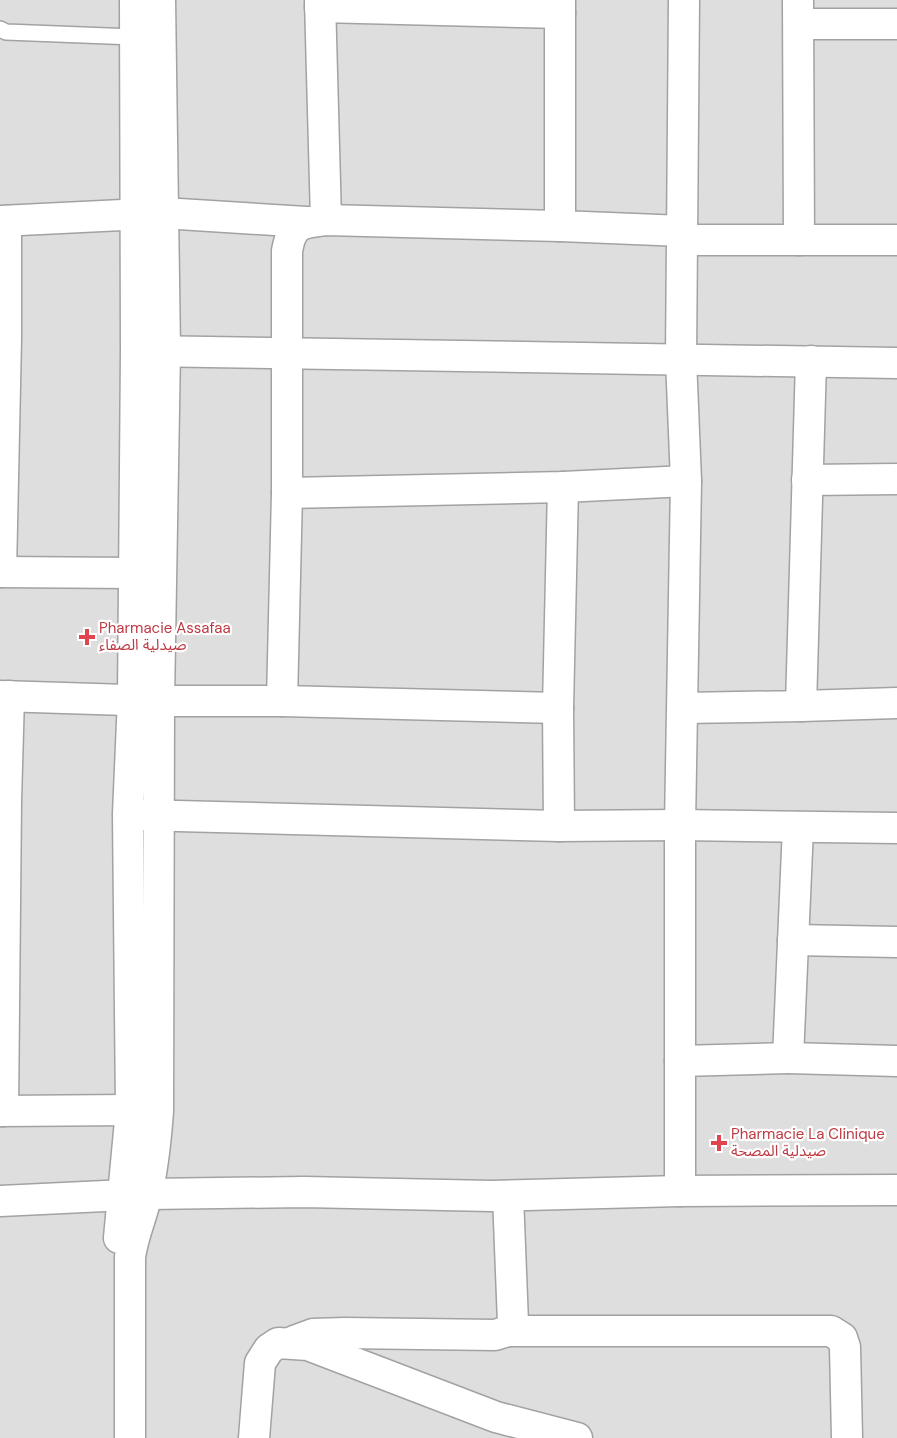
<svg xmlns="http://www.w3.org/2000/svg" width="897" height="1438" viewBox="0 0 897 1438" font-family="'DM Sans','Noto Sans Arabic',sans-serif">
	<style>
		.residential { fill: #dfdede }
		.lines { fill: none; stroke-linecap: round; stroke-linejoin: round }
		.lane-casing { stroke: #a2a2a2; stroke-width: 18 }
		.street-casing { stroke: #a2a2a2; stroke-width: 33 }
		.lane { stroke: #fff; stroke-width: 15 }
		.street { stroke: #fff; stroke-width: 30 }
		.health-dot { fill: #e0444e; stroke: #fff; stroke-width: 2 }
		.labels { text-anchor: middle; stroke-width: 4.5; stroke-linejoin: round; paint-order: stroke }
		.health-label { font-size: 15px; fill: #be3a42; stroke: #fff; text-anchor: start }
	</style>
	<rect width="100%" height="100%" fill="#f1ede8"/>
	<rect class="residential" x="0" y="0" width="897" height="1438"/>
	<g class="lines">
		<g class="lane-casing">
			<polyline id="lane" points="0,29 6,32 134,37"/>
		</g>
		<g class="street-casing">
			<g id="street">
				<polyline points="320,0 326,220"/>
				<polyline points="560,0 560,226 683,231"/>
				<polyline points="798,0 799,240"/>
				<polyline points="320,7 560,13"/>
				<polyline points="799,24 897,24"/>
				<polyline points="0,221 163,213 306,222"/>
				<polyline points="683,240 897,240"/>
				<polyline points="144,351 897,363"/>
				<polyline points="807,480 897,479"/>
				<polyline points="287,493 563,487 686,481"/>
				<polyline points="0,572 133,573"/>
				<polyline points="1,572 6,339 6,221"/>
				<path d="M0 696 159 701H282L287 493V251C292 223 301 223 326 220L560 226"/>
				<polyline points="282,701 558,708"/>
				<polyline points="801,706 897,703"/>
				<polyline points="683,708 801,706 811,361"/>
				<polyline points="138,815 559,826 680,825 897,828"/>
				<polyline points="559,826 558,708 563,487"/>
				<polyline points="793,940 897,942"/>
				<polyline points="788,1058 897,1061"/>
				<polyline points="680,1061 788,1058 798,827"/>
				<polyline points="0,1111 131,1110"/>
				<polyline points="3,1111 6,801 9,696"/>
				<polyline points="680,1191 680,825 686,481 681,359 684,0"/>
				<polyline points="0,1201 147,1194 304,1192 491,1196 680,1191 897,1190"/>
				<polyline points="119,1238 131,1110 128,814 133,699 136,351 135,0"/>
				<polyline points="508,1331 831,1331 842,1338 845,1347 847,1438"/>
				<polyline points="294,1341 313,1334 345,1333 495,1335 511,1330 513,1323 508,1196"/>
				<path d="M130 1438V1257C133 1235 142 1216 147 1194 153 1167 156 1139 158 1111L159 701 165 350 160 0"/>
				<polyline points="254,1438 260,1363 269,1349 278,1343 308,1345 496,1417 577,1438"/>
			</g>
		</g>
		<use href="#lane" class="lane"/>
		<use href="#street" class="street"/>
	</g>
	<g class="health-dot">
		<path d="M84 628h6v6h6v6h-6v6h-6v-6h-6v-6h6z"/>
		<path d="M716 1134h6v6h6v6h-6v6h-6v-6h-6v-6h6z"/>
	</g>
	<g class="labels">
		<g class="health-label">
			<text x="99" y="633">Pharmacie Assafaa<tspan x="99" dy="17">صيدلية الصفاء</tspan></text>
			<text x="731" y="1139">Pharmacie La Clinique<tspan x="731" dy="17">صيدلية المصحة</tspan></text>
		</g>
	</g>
</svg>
